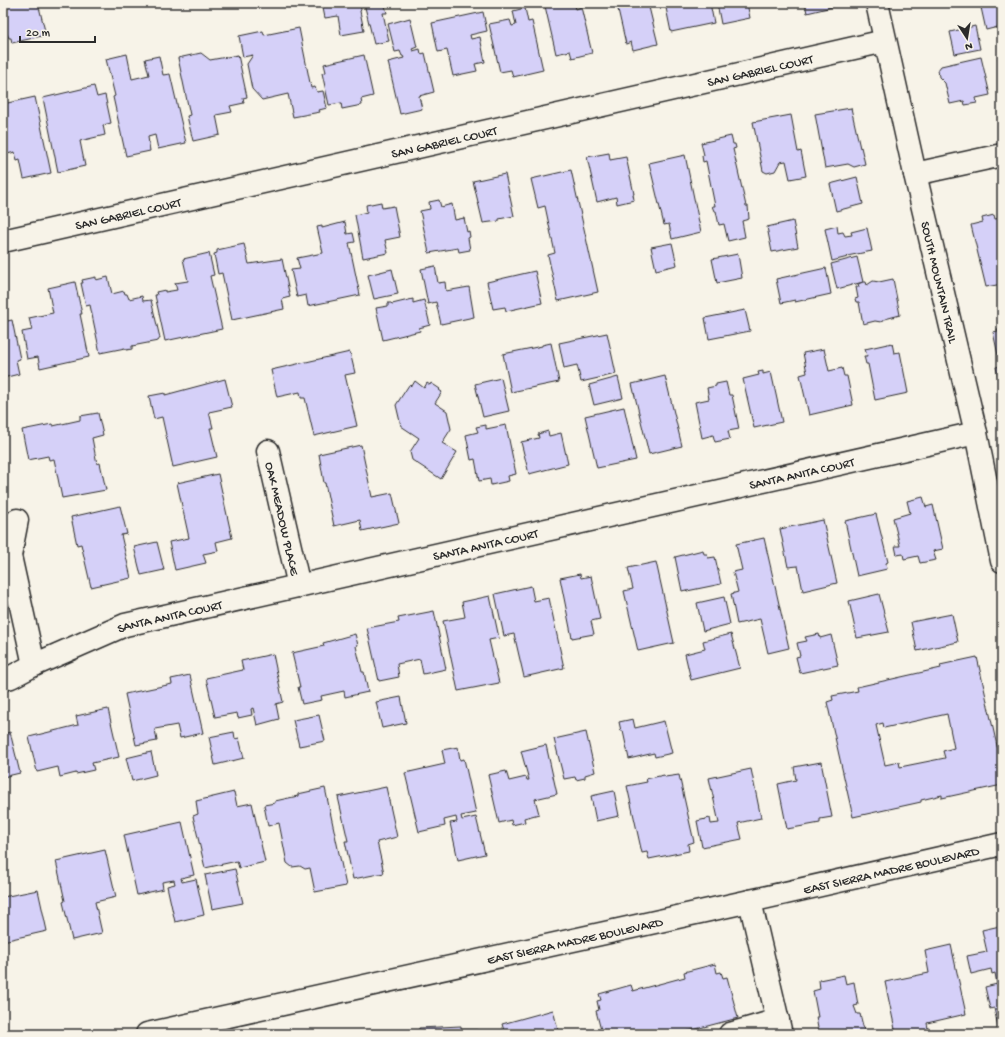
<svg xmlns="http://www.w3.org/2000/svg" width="1005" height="1037" viewBox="0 0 1005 1037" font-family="'Gochi Hand',sans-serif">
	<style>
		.building { fill: #d5d0f8; stroke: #2b2b2b; fill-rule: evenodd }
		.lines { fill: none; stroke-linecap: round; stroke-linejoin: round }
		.minor-casing { stroke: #2b2b2b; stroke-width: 25 }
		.minor { stroke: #f7f3e8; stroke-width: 22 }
		.labels { text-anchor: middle; stroke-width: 3; stroke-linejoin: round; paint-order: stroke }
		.street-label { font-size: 13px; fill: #2b2b2b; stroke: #f7f3e8 }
	</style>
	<rect width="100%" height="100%" fill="#f7f3e8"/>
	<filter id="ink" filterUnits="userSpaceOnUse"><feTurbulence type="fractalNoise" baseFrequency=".025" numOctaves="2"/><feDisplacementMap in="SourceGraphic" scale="8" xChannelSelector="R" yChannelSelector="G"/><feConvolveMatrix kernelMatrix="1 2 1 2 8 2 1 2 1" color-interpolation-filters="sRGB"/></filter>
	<g filter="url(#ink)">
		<g class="building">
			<polygon points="3,3 40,3 38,3 46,35 12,43 11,38 9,38 7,34 3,35"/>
			<polygon points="322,3 360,3 361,10 360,11 364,31 341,35 338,16 325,18"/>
			<polygon points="364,3 387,3 387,5 385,6 387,13 383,13 389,41 374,44"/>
			<polygon points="556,3 574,3 576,9 581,7 592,53 572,58 570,51 556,54 545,6"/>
			<polygon points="625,3 648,3 658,44 633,50 631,42 626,44 617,5"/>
			<polygon points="664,3 710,3 714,23 671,32 665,3"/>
			<polygon points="717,3 747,3 750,18 721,24"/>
			<polygon points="790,3 831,3 832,7 807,13 805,3 791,7"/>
			<polygon points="980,3 1002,3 1002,30 999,31 998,27 986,30"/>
			<polygon points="525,8 528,22 532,21 543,70 513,77 511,70 500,72 489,24 510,20 512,26 516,25 513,11"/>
			<polygon points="483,12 487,31 470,35 471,39 480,37 485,62 475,64 477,71 453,76 447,50 438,52 432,23"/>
			<polygon points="410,18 417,47 412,49 413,51 420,49 421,54 425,53 434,92 419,96 422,109 400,114 388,62 404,58 403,56 402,56 400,51 395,52 388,24"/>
			<polygon points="975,26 980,49 955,54 950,32"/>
			<polygon points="299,28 311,88 315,87 317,92 323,91 327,108 319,110 320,112 293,117 288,94 262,100 252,89 247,64 253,55 243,57 239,36 263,31 264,35"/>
			<polygon points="201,53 210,60 238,55 247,97 243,98 244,103 230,106 232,112 216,115 220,135 193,141 187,116 190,115 178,58"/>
			<polygon points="127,54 132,79 149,75 145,59 159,56 163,75 170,74 186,143 158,149 155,135 148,137 150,151 126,156 113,97 115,96 106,59"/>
			<polygon points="364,55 373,96 361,99 362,105 342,109 341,103 329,105 322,73 326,72 324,64"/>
			<polygon points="981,57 990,95 976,98 977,103 965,105 964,101 950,104 945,83 939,77 938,70 941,66"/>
			<polygon points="1002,57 1002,80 999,66 1000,65 998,58"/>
			<polygon points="94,86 97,97 105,95 111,123 103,125 105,135 80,141 85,166 58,172 43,98"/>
			<polygon points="35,97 51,173 24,179 20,160 17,161 15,152 3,155 3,104"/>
			<polygon points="851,108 860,148 861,147 865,164 854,167 848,164 825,168 815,114"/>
			<polygon points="791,115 798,152 801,151 806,176 790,179 786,161 780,162 775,171 767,173 763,171 753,122"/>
			<polygon points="731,136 733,144 735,144 736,148 733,149 746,206 748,206 749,219 742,221 745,237 728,241 724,224 719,225 716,211 714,211 712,206 715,206 706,161 703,162 702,156 704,155 701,143"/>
			<polygon points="609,153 610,160 626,157 634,194 633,194 634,200 617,204 616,197 597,202 587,157"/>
			<polygon points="685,155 701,232 672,239 669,224 664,225 649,163"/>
			<polygon points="571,170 598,292 558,301 548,255 555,253 545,206 538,208 531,179"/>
			<polygon points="505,174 514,216 499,219 499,221 483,223 473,181"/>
			<polygon points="857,177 863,204 836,211 830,184"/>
			<polygon points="439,200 441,207 452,204 455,220 464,218 467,232 469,231 470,237 468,238 470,250 459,252 458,248 429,253 420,211 430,209 429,202"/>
			<polygon points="381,202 382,208 394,206 400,237 385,240 388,253 363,258 355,215 367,212 366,205"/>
			<polygon points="994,215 995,219 1002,218 1002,284 986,287 971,225 983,222 982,218"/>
			<polygon points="793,221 798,247 772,252 767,227"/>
			<polygon points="345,222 347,234 353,233 355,242 349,243 360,295 308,306 306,295 297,297 291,270 300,269 297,258 323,253 317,227 322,226 322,228"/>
			<polygon points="837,226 838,233 843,232 845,236 852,235 851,232 867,228 872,251 847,256 848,257 832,261 825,229"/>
			<polygon points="672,243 677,265 656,270 651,247"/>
			<polygon points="244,244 249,264 282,259 290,297 282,299 284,309 232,320 222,273 218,274 214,254 217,253 217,250"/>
			<polygon points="209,253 214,275 210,276 222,329 165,341 155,295 157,295 156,292 165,290 165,292 177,290 175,283 188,281 183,259"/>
			<polygon points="738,254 742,278 717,283 712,259"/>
			<polygon points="857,257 863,282 837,289 831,264"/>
			<polygon points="435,266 438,283 445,282 446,291 469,287 474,317 441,324 436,302 428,304 421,269"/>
			<polygon points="826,268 831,294 795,302 795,300 781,303 776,279"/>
			<polygon points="392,269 398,294 374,299 368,275"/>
			<polygon points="535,271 542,303 506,311 505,307 493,309 487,282"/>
			<polygon points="96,277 96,280 108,277 112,294 124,291 125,294 127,294 129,299 142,296 143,301 151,300 160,338 158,341 132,346 132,349 126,350 125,348 100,353 90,305 86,306 81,283 83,283 82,280"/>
			<polygon points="893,279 900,315 885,319 881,322 875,321 863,324 859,302 856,302 855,299 858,298 856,287 859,287 858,284 863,282 866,282 867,285 873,281 879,282"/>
			<polygon points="75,282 82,314 80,314 89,357 40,368 38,357 27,359 22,332 32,330 29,318 53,313 48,288"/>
			<polygon points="413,299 413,303 424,300 430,325 419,328 420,331 383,340 376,308 388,306 388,303 391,303 392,304"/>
			<polygon points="745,310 750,331 709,339 705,318"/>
			<polygon points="12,320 20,359 16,360 19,374 3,378 3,322"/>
			<polygon points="1002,328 1002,355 998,355 993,332 998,331 997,329"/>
			<polygon points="607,333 616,374 581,382 577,365 564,368 559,343"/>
			<polygon points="551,343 559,382 511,392 503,354 542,346 542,345"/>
			<polygon points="892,343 894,353 900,352 908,393 875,400 868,364 866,364 864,356 867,356 865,349"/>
			<polygon points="824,349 829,371 842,368 844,376 847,376 853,405 809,415 800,375 807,373 803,353"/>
			<polygon points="350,352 355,373 345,375 357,426 314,436 305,398 301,398 300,392 277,397 271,370"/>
			<polygon points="1002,366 1002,375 998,376 996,367"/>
			<polygon points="763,371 763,374 771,372 782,422 754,428 743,379 759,375 758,372"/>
			<polygon points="665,376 682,446 649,454 632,384"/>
			<polygon points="618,377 623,398 594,405 589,385"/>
			<polygon points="501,378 509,411 483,417 475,384"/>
			<polygon points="225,379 232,407 209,412 213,428 210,428 217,457 173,467 162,417 154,419 149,396 165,393 165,395"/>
			<polygon points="415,381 424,388 427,383 430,385 431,383 440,389 439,390 442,392 435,403 447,411 451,429 442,443 457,452 441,479 412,460 410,452 419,438 401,426 396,405 409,385 412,386"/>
			<polygon points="726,382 729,395 732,395 739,429 728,431 730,439 715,442 713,435 702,438 695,402 709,399 707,388 716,386 716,384"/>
			<polygon points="624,407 636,460 597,468 585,416"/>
			<polygon points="98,413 103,435 92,438 97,464 100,463 106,490 62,498 54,459 49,460 48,456 28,460 22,430 52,424 53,426 80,420 80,416"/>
			<polygon points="486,425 486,429 506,425 516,474 508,476 509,481 491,485 490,479 479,481 475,459 471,460 466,435 478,432 476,427"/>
			<polygon points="548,431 549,436 561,433 568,464 529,474 521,442 539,438 538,434"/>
			<polygon points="361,445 372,497 392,493 399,523 362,531 360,520 334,526 325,483 324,483 319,454"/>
			<polygon points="218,474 232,538 216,542 218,551 203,554 206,563 175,570 169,542 189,538 177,483"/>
			<polygon points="923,497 926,507 933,505 943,549 933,551 936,560 920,563 918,556 904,559 903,554 897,555 895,546 900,546 893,518 910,513 907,501"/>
			<polygon points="120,506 127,534 121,535 131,578 91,587 81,544 77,545 71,517"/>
			<polygon points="876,514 888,562 886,563 887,569 857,576 845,521"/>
			<polygon points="823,520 837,583 803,591 798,566 788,567 780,529"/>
			<polygon points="764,538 789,648 768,653 760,619 737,624 731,594 738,592 733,572 742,570 736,544"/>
			<polygon points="157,542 164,570 141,575 134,547"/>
			<polygon points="703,550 704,554 707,554 708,558 715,557 721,584 687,591 686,590 682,591 675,557"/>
			<polygon points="656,562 674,643 638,651 624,591 633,589 628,568"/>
			<polygon points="580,574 581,578 591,576 600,619 591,621 594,634 572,638 560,578"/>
			<polygon points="531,586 534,601 549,598 564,668 524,677 514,634 504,636 495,594"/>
			<polygon points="879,594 889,632 857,638 849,601"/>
			<polygon points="490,596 499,638 489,640 499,683 458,691 443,621 465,617 462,602"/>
			<polygon points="724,597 730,624 703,631 697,603"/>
			<polygon points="434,611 446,669 423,674 420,659 397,664 399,677 379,681 367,628 399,622 398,618"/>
			<polygon points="952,614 958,642 917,651 911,622"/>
			<polygon points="355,634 358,645 356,646 362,672 364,672 368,692 345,697 344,691 321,696 322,700 302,704 298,687 300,687 292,653 324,646 323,643"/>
			<polygon points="731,634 740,668 691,680 685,654 705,649 703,641"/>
			<polygon points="819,634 820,638 831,635 838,665 800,673 796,657 800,656 797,643 807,641 805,637"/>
			<polygon points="273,654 283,702 276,704 279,719 257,725 253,708 251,709 252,715 238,718 237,713 215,717 206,678 243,670 241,661"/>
			<path d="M977 657 1002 768V785L942 798V795L921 800V802L853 817 827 702 833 700 832 696 858 691 857 687 941 668 940 665ZM947 714 954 748 943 751 945 758 900 767 899 762 885 765 876 725 883 723 884 728Z"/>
			<polygon points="190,675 203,733 180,738 177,725 155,729 157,741 136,745 125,694 172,684 171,679"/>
			<polygon points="401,697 406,723 382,728 376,702"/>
			<polygon points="108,709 119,757 92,763 94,770 76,774 76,773 60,777 58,767 37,772 29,737 78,725 76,716"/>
			<polygon points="319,715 325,741 299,746 293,720"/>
			<polygon points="633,719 635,728 664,721 672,753 655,757 654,753 629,759 623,731 621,731 619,722"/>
			<polygon points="3,732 4,734 10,732 20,773 3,777"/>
			<polygon points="234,732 235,739 239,738 244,758 215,765 209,737"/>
			<polygon points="586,732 595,772 585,775 585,778 576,780 575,777 564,779 554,739"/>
			<polygon points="546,745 557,794 535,799 539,814 524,818 525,822 512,825 511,820 499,823 488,775 506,771 509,781 526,777 527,780 529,780 521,751"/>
			<polygon points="458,747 460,760 464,759 476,813 461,816 462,820 476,817 485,854 458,860 450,823 457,822 456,817 444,820 445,826 419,832 405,773 445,764 442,750"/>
			<polygon points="151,752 156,775 132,781 126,758"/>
			<polygon points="821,762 832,817 820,819 820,823 787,829 778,784 796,780 794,767"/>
			<polygon points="751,769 761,818 738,823 742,839 702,847 697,821 710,818 711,824 719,823 709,778"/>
			<polygon points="664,775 665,777 679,775 694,842 688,844 689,851 649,859 647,852 642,853 627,786 647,782 646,779"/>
			<polygon points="386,787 397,837 377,842 384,873 353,879 345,841 348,841 338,797"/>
			<polygon points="325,788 346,886 315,892 310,868 305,869 300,866 292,867 287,863 279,823 268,826 264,805 275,803 275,801 298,796 298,794"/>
			<polygon points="614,791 619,816 596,821 591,796"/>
			<polygon points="234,792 237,806 252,803 265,862 239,868 237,861 205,868 193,816 198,814 196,801"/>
			<polygon points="182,822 194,875 181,878 182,882 196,879 204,915 175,922 167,886 175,884 174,880 162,882 163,889 137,895 124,835"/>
			<polygon points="105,850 116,897 95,902 102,933 72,940 63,902 65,901 56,861"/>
			<polygon points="235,869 243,903 212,909 205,875"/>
			<polygon points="38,890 47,931 3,941 3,897"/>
			<polygon points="1001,922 1002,1030 999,1031 994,1008 990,1009 985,987 997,984 995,973 992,974 991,969 971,974 967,956 987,952 982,930 1000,926"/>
			<polygon points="951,945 966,1014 927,1023 929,1034 896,1034 885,982 929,973 925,951"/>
			<polygon points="715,964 717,973 721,972 723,978 727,977 738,1018 677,1034 602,1034 596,1011 599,1010 597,1001 601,1000 599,994 631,985 633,991 685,977 684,972"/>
			<polygon points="844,975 846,984 854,982 858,1005 854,1006 857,1014 860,1014 865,1034 819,1034 816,1017 818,1017 813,991 820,989 819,980"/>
			<polygon points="553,1010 559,1034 505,1034 502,1024"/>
			<polygon points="461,1026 461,1030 477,1030 477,1034 419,1034 419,1028"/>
		</g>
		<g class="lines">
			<g class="minor-casing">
				<g id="minor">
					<path id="s1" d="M877 3 915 174 976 433 1002 561"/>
					<polyline points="915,174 1002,155"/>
					<path id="s2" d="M3 241 885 41"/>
					<path id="s3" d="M268 451 299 586"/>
					<polyline points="17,520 10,556 34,665"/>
					<path id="s4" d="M3 679 11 677 34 665 125 625 976 433"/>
					<polyline points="750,901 781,1034"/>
					<path id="s5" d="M147 1034 750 901 1002 844"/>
					<polyline points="730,1034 778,1020"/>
				</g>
			</g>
			<use href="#minor" class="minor"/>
		</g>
	</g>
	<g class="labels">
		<g class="street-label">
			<text dy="5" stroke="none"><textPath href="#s2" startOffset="776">SAN GABRIEL COURT</textPath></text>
			<text dy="5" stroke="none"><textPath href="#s2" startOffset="452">SAN GABRIEL COURT</textPath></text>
			<text dy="5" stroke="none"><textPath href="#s2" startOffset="128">SAN GABRIEL COURT</textPath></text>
			<text dy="5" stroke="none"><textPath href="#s1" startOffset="286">SOUTH MOUNTAIN TRAIL</textPath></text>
			<text dy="5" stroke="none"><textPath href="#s4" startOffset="827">SANTA ANITA COURT</textPath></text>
			<text dy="5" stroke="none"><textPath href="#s3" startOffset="69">OAK MEADOW PLACE</textPath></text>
			<text dy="5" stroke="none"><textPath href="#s4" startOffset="503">SANTA ANITA COURT</textPath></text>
			<text dy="5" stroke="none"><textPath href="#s4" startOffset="179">SANTA ANITA COURT</textPath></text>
			<text dy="5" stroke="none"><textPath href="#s5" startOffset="762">EAST SIERRA MADRE BOULEVARD</textPath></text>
			<text dy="5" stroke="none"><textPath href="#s5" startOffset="438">EAST SIERRA MADRE BOULEVARD</textPath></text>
		</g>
	</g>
	<rect width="1005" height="1037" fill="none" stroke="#f7f3e8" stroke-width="16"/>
	<rect x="8" y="8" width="989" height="1021" fill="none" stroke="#2b2b2b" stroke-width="1.5" filter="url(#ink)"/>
	<g transform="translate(967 38) rotate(168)" stroke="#f7f3e8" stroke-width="3" paint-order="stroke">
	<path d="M0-3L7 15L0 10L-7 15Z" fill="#2b2b2b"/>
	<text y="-6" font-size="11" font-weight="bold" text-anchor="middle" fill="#2b2b2b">N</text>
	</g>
	<path d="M20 36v6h75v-6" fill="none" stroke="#2b2b2b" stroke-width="2"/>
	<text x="26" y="36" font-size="12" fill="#2b2b2b" stroke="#f7f3e8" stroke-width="3" paint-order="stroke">20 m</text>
</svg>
